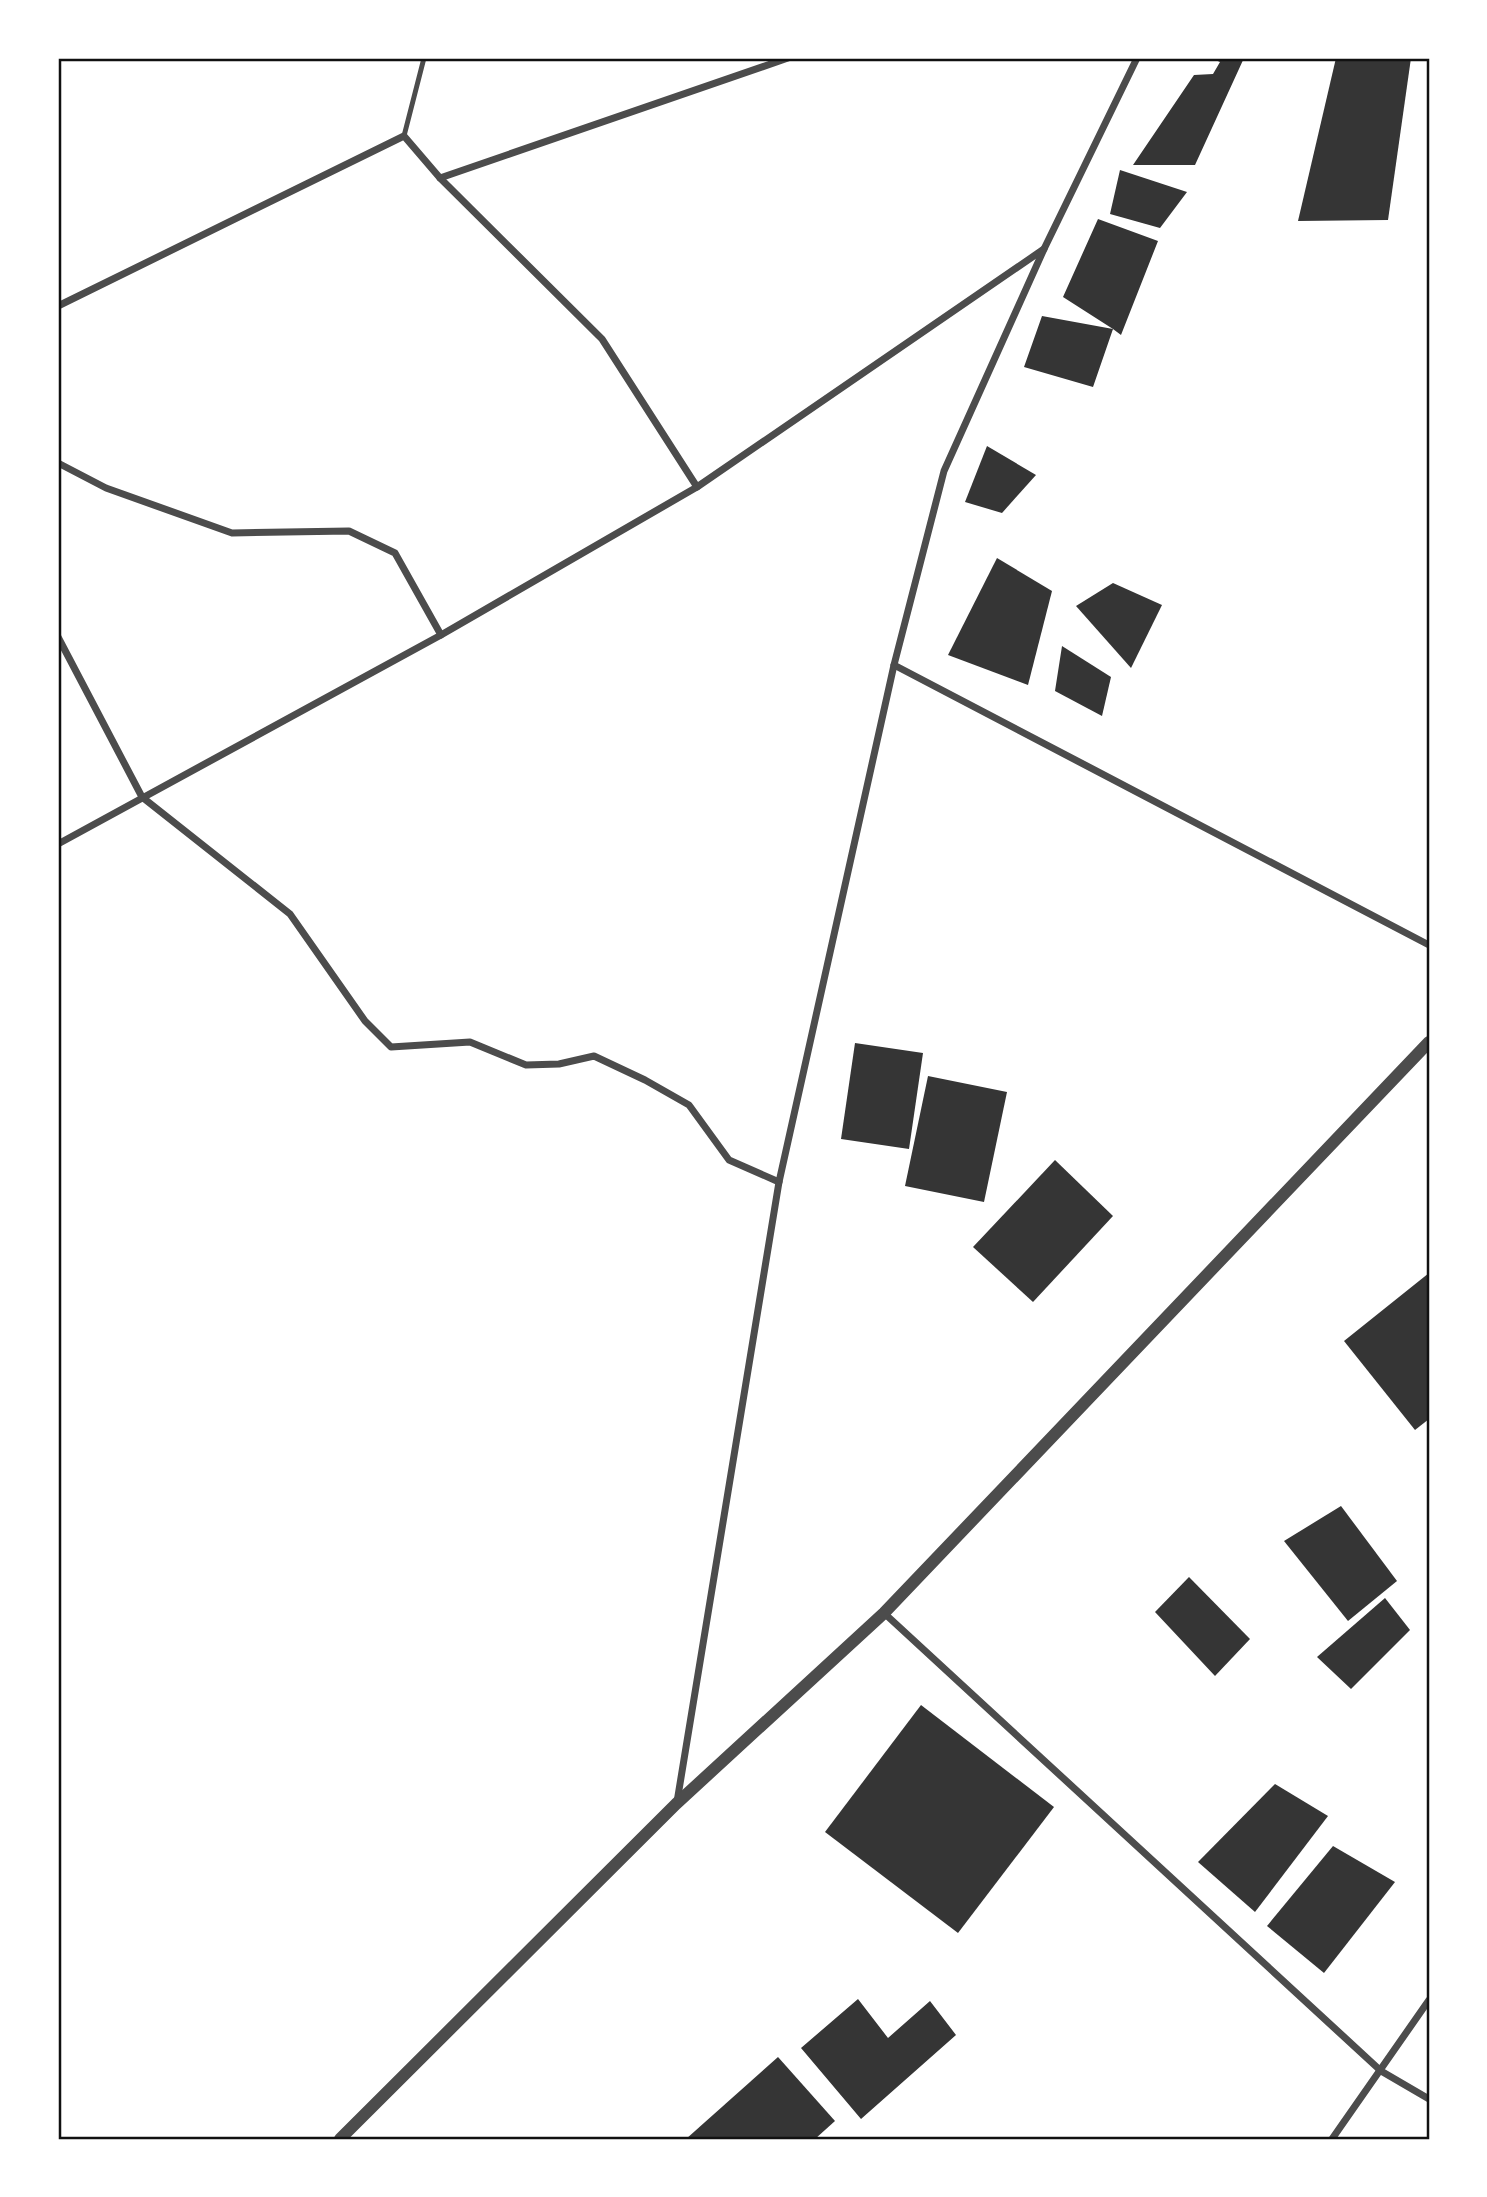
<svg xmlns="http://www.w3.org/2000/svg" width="1487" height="2197" viewBox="0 0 1487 2197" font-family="Jost,sans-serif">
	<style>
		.building { fill: #353535 }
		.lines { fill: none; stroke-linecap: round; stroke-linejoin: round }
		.service { stroke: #4c4c4c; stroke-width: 5 }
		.minor { stroke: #4c4c4c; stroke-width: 7 }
		.tertiary { stroke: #4c4c4c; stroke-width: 12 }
		.neatline { fill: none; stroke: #111; stroke-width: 2.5 }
	</style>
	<rect width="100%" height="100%" fill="#fff"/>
	<g class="building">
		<polygon points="1211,58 1244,58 1195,165 1133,165 1194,75 1213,74 1220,62"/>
		<polygon points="1336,58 1411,58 1388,220 1298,221"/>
		<polygon points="1120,170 1187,192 1160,228 1110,214"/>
		<polygon points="1098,219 1158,241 1121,335 1113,329 1093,387 1024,367 1042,316 1113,329 1063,297"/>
		<polygon points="987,446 1036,475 1002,513 965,502"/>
		<polygon points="997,558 1052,591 1028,685 948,655"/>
		<polygon points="1113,583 1162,605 1131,668 1076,606"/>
		<polygon points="1062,646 1111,677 1102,716 1055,691"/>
		<polygon points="855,1043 923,1053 909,1149 841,1139"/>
		<polygon points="928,1076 1007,1092 984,1202 905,1186"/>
		<polygon points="1055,1160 1113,1216 1033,1302 973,1247"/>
		<polygon points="1429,1273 1429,1419 1415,1430 1344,1341"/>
		<polygon points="1341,1506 1397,1581 1348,1621 1284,1541"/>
		<polygon points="1189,1577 1250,1639 1215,1676 1155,1612"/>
		<polygon points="1385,1598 1410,1630 1351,1689 1317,1657"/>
		<polygon points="921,1705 1054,1807 958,1933 825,1832"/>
		<polygon points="1275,1784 1328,1816 1255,1912 1198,1862"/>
		<polygon points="1333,1846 1395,1882 1324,1973 1267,1926"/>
		<polygon points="858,1999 888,2038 930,2001 956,2035 861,2119 801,2048"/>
		<polygon points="778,2057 835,2121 815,2139 686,2139"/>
	</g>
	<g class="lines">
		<polyline class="service" points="404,136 424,58"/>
		<g class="minor">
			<polyline points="440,178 788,58"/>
			<polyline points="58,306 404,136 440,178 602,339 697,487"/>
			<polyline points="58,463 106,488 232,533 349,531 395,553 441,635"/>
			<polyline points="58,637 142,797 290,914 365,1021 391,1047 470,1042 526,1065 559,1064 594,1056 645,1080 689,1105 729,1160 779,1182"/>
			<polyline points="894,665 1429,945"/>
			<polyline points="58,844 441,635 697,487 1044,249 1137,58"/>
			<polyline points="884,1613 1381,2071 1429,2099"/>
			<polyline points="677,1802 779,1182 894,665 944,471 1044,249"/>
			<polyline points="1332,2139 1429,2000"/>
		</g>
		<polyline class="tertiary" points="340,2139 676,1804 884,1613 1429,1042"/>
	</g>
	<rect width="1487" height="2197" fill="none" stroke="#ffffff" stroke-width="119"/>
	<rect x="60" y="60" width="1368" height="2078" class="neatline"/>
</svg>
